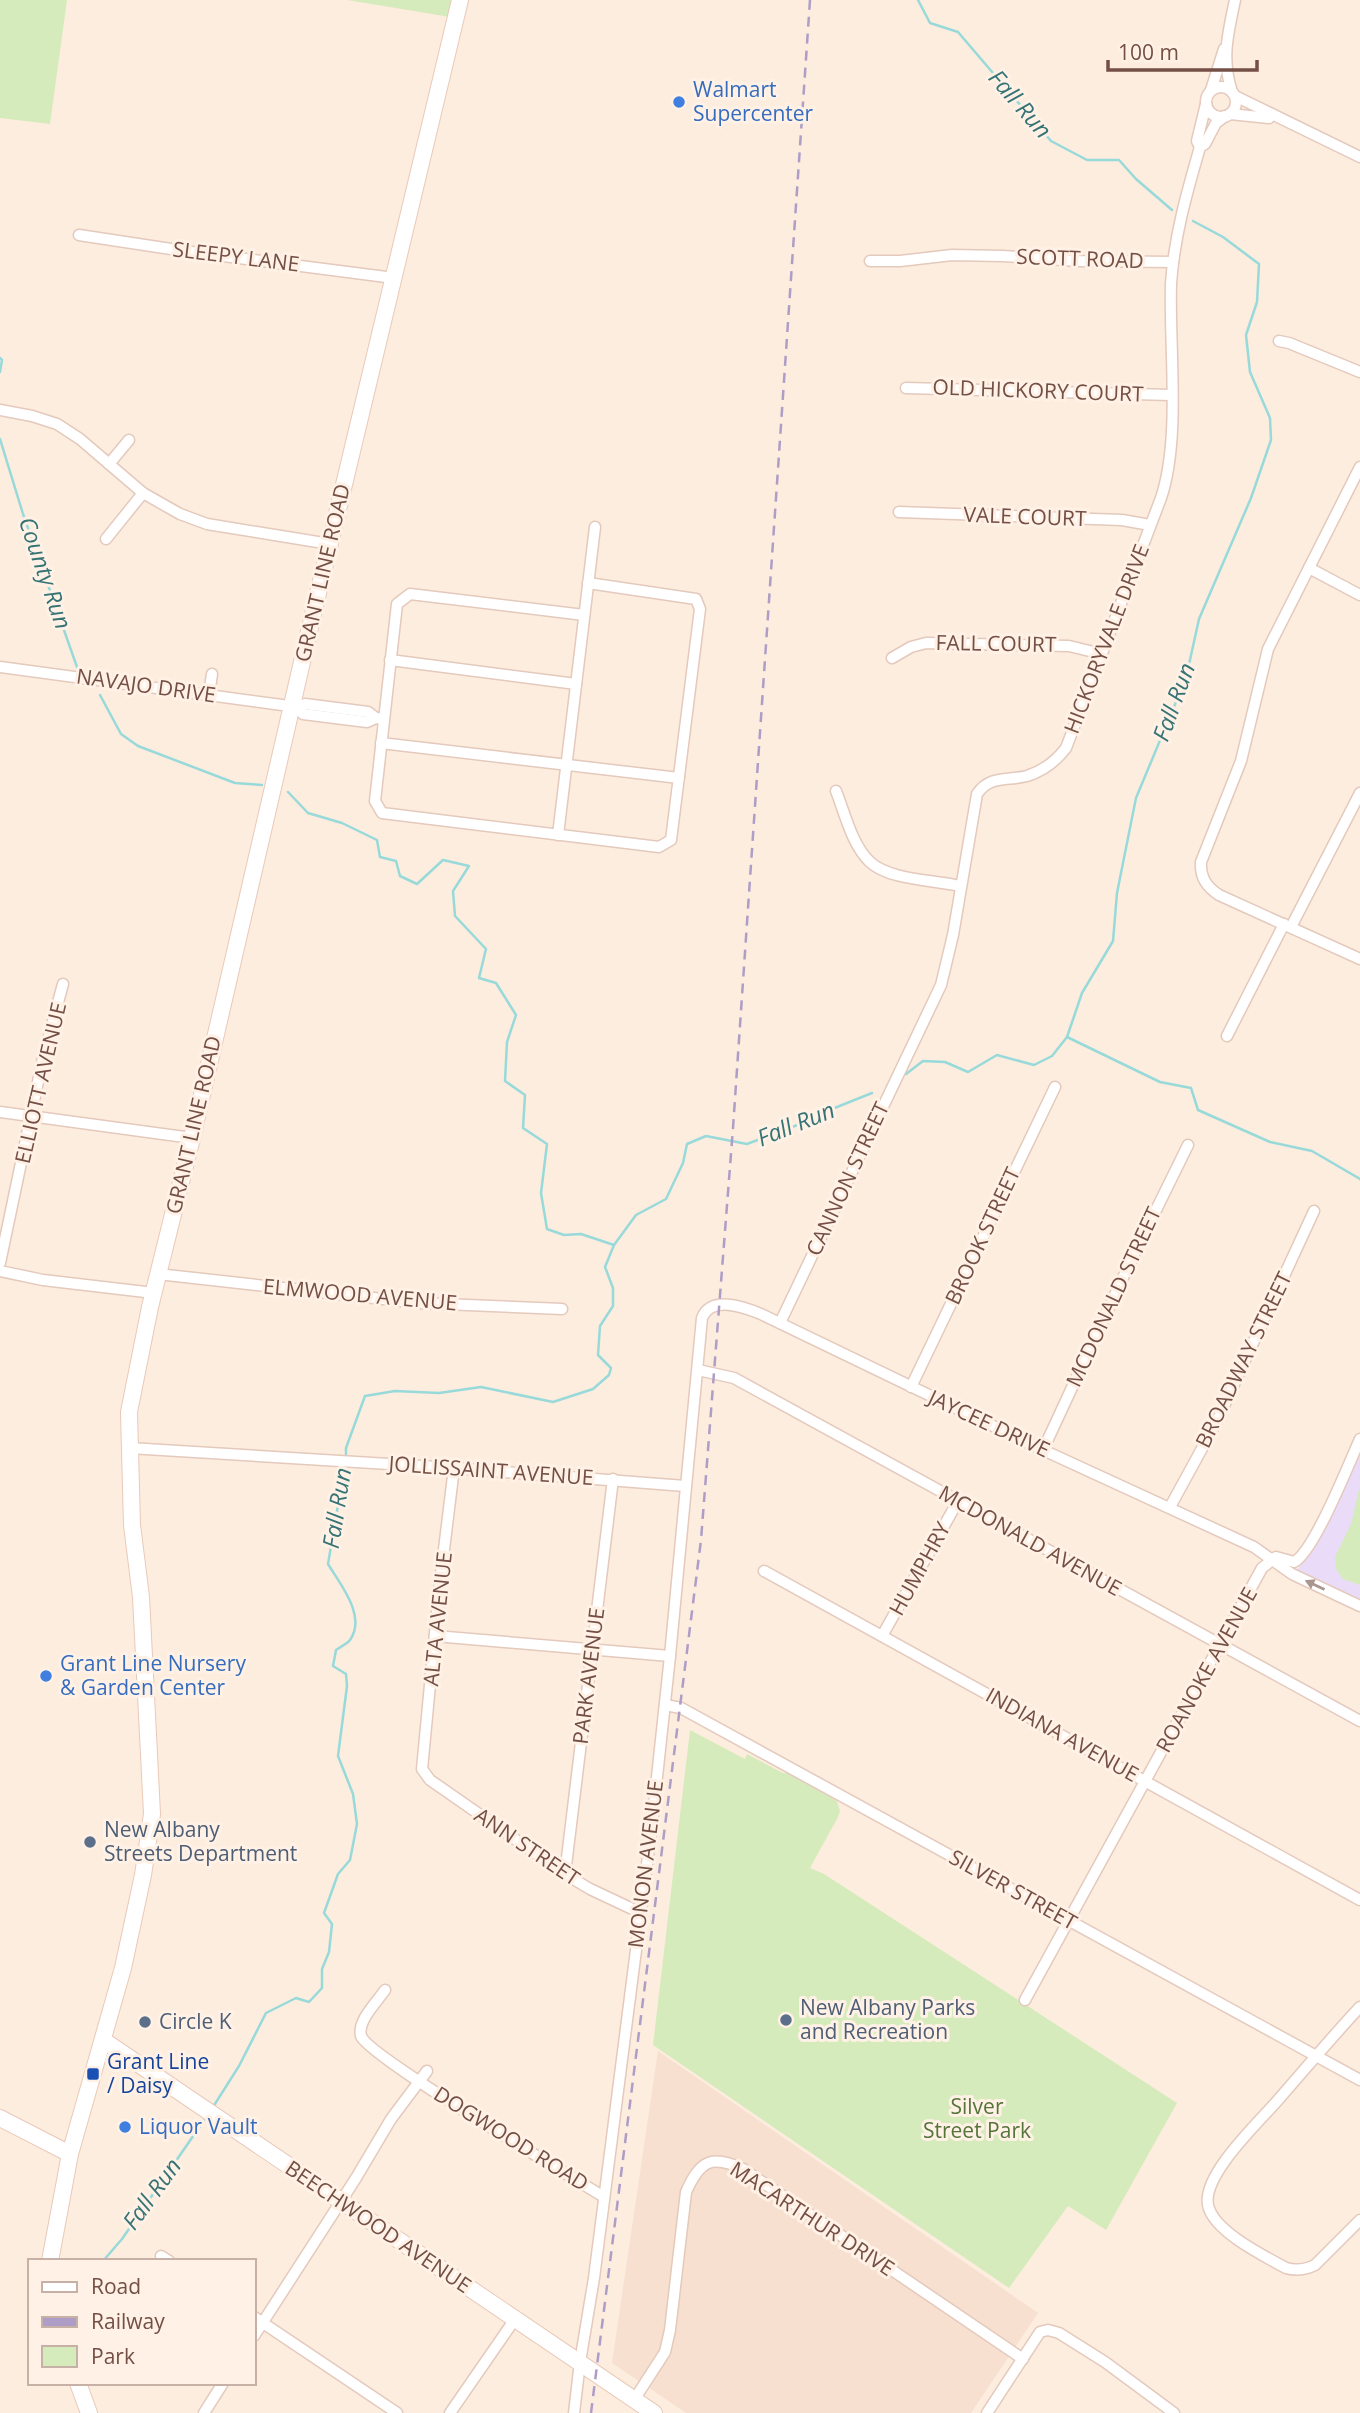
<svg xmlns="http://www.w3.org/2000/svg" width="1360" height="2413" viewBox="0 0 1360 2413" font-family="'Open Sans',sans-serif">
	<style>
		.residential { fill: #f7e0cf }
		.education { fill: #eadbf9 }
		.green { fill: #d6ebbc }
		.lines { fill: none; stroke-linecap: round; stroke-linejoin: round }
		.stream { stroke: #98d9da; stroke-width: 2.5 }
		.street-casing { stroke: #e4c9bd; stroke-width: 13 }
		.secondary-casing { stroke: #e9c9b9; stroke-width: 18 }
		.street { stroke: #fff; stroke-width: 10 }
		.secondary { stroke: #fff; stroke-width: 16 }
		.rail { stroke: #ae9dc6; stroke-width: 2.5; stroke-dasharray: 10 7; stroke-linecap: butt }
		.oneway { fill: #ac958f }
		.shop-dot { fill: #3f7fe0; stroke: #fff1e5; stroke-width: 2.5 }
		.service-dot { fill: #5c6f8a; stroke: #fff1e5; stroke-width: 2.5 }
		.transit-dot { fill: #1a4fb4; stroke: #fff1e5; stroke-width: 2.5 }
		.labels { text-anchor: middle; stroke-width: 6; stroke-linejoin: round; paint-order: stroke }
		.shop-label { font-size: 21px; fill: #366cbe; stroke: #fff1e5; text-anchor: start }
		.street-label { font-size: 21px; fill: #744f45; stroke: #fff1e5 }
		.service-label { font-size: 21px; fill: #4e5e75; stroke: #fff1e5; text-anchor: start }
		.transit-label { font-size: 21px; fill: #164399; stroke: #fff1e5; text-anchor: start }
		.park-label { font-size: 21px; fill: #54753a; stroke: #fff1e5 }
		.water-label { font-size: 23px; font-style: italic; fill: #367374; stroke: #fff1e5 }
	</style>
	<rect width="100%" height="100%" fill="#fdedde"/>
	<polygon class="residential" points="658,2051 1038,2313 971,2413 686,2413 612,2363"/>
	<polygon class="education" points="1360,1450 1360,1599 1297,1570 1316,1545"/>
	<g class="green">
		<polygon points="0,0 67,0 50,124 0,118"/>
		<polygon points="347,0 460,0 456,18"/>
		<polygon points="1360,1485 1360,1585 1343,1579 1336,1569 1335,1557 1351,1524"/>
		<polygon points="690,1730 745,1759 747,1754 783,1773 788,1773 837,1801 840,1811 838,1817 810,1868 824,1874 1177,2103 1106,2230 1068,2206 1009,2288 653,2045"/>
	</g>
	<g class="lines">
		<g class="stream">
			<polyline points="918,0 930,23 958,32 1051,141 1087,160 1119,160 1136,179 1172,210"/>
			<polyline points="0,358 2,360 0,372"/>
			<polyline points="0,439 23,514 77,667"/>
			<polyline points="100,695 121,734 138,746 235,783 262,785"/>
			<polyline points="288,792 308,813 342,823 377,840 380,857 396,861 400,876 417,884 443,860 469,866 453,891 455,916 486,949 479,978 496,983 516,1015 507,1042 505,1081 525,1095 523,1128 547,1144 541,1193 547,1229 564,1235 581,1234 614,1245"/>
			<polyline points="1067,1037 1160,1082 1191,1088 1198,1110 1270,1142 1312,1151 1360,1179"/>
			<polyline points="906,1074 923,1061 945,1062 968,1072 997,1055 1034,1065 1052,1056 1067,1037 1082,993 1113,941 1117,893 1136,798 1186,678 1199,619 1251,498 1271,440 1270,418 1250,372 1246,335 1257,302 1259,264 1223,237 1193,221"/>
			<polyline points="346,1457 346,1448 365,1396 395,1391 439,1393 481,1387 553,1402 593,1389 609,1375 611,1368 598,1355 600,1326 613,1306 613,1288 605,1267 614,1245 636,1215 666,1199 683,1163 687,1144 706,1136 747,1144 800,1124 822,1113 872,1093"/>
			<path d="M213 2107 239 2066 266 2013 296 1998 309 2002 322 1988V1969L329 1952 332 1924 324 1913 338 1874 350 1860 357 1824 353 1794 338 1756 347 1686 346 1674 333 1666 336 1650C340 1647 347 1644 350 1640 367 1616 340 1584 328 1564L345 1464"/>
			<polyline points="103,2261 122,2239 207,2116"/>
		</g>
		<g class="street-casing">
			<g id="street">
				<circle cx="1221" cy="102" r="15"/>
				<polyline points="1211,90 1224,49"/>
				<path d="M1232 92C1221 58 1228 34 1235 0"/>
				<polyline points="1235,96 1360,157"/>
				<polyline points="1230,114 1269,118"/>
				<polyline points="1200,147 1197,141 1206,104"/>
				<polyline points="79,235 184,251 394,278"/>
				<polyline points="870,261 900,261 952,255 1003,256 1078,261 1173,262"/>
				<polyline points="1279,341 1289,343 1360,372"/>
				<polyline points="906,388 1171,395"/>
				<polyline points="0,410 32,416 57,424 80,439 143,493 180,514 207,524 330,544"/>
				<polyline points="109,464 129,440"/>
				<path d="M1360 467 1268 649 1241 761 1201 862C1200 878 1207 887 1219 895L1360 959"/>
				<polyline points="899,512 1122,520 1150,525"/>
				<polyline points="106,539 143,493"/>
				<polyline points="1309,568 1360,595"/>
				<polyline points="584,615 410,594 397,604 375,801 382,813 659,847 671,840 700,609 696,599 588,583"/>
				<polyline points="892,658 911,647 926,643 1069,646 1102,654"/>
				<polyline points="390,660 576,684"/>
				<polyline points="0,667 297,707 305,704 368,712 376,718 383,719"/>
				<polyline points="209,695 212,674"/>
				<polyline points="297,707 303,714 367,722 376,718"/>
				<polyline points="381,743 679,778"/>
				<path d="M836 791C845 814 852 845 870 862 889 880 934 880 960 886"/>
				<polyline points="558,835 595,527"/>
				<polyline points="1291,927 1360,793"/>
				<polyline points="1227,1036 1284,924"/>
				<polyline points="0,1112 192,1138"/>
				<polyline points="0,1263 43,1058 63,984"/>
				<polyline points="0,1271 43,1280 154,1293"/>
				<polyline points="158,1274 419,1303 562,1309"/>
				<path d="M780 1323 941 985 953 935 977 794C990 775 1007 781 1027 776 1043 771 1056 761 1066 748L1161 498C1181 438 1169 348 1171 284 1174 237 1187 192 1200 147L1205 144 1216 123 1225 116"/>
				<polyline points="698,1370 734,1378 1360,1721"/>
				<polyline points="911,1387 1055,1087"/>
				<polyline points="129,1448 454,1468 685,1486"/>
				<polyline points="1043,1450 1127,1269 1188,1145"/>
				<polyline points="454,1468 439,1590 422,1769 430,1780 565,1874 590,1889 641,1913"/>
				<polyline points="1170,1507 1217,1421 1314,1211"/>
				<polyline points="764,1571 1360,1900"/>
				<polyline points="435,1636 670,1656"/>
				<polyline points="882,1636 958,1501"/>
				<polyline points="665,1705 681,1708 1360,2080"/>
				<polyline points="565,1874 613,1479"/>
				<path d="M385 1990C377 2002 357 2021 361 2036 368 2056 572 2177 604 2197"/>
				<path d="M1025 2000 1262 1568 1276 1557 1294 1562C1314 1552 1349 1463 1360 1439"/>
				<path d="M1360 2007C1332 2037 1305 2069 1278 2100 1259 2122 1202 2175 1208 2205 1213 2231 1264 2256 1286 2268 1296 2271 1305 2270 1315 2265L1360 2220"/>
				<polyline points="161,2256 169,2261"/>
				<polyline points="254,2317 397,2413"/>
				<polyline points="254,2336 356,2178 391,2119 427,2071"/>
				<path d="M634 2400 665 2352 670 2330 686 2192C700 2161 711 2154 743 2169L1023 2359"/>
				<polyline points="204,2413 223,2383"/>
				<polyline points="450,2413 515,2319"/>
				<path d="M574 2413 580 2362 594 2278 651 1833 670 1656 702 1318C711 1295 744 1307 761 1314L1043 1450 1254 1547 1292 1574 1360 1606"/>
				<polyline points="987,2413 1040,2332 1048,2330 1059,2333 1105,2362 1174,2413"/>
			</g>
		</g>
		<g class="secondary-casing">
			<g id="secondary">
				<polyline points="103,2040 654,2413"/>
				<polyline points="0,2118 70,2154"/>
				<polyline points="50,2261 70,2154 123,1968 143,1875 152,1814 141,1597 132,1525 129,1412 150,1307 192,1138 314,610 460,0"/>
				<polyline points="78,2383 89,2413"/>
			</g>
		</g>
		<use href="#street" class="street"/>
		<use href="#secondary" class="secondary"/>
		<polyline class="rail" points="591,2413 701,1540 733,1128 810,0"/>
	</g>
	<defs><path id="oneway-solid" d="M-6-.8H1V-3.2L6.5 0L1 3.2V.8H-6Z" transform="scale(1.75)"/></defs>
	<use class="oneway" href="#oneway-solid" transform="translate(1315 1585) rotate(-155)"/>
	<g class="shop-dot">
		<circle cx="679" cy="102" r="7"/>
		<circle cx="46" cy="1676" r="7"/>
		<circle cx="125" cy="2127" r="7"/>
	</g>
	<g class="service-dot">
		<circle cx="90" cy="1842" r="7"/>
		<circle cx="786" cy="2020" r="7"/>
		<circle cx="145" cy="2022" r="7"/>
	</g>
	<rect class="transit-dot" x="86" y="2067" width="14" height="14" rx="3.5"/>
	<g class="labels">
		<g class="shop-label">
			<text x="693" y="97">Walmart<tspan x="693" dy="24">Supercenter</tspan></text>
			<text x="60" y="1671">Grant Line Nursery<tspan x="60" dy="24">&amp; Garden Center</tspan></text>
			<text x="139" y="2134">Liquor Vault</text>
		</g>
		<g class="street-label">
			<text transform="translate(236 257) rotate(7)" y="7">SLEEPY LANE</text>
			<text transform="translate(1080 259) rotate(2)" y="7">SCOTT ROAD</text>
			<text transform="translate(1038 391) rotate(2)" y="7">OLD HICKORY COURT</text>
			<text transform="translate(1025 517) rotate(2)" y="7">VALE COURT</text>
			<text transform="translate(323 573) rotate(-77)" y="7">GRANT LINE ROAD</text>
			<text transform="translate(1107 639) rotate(-69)" y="7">HICKORYVALE DRIVE</text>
			<text transform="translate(996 644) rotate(1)" y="7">FALL COURT</text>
			<text transform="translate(146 686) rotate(8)" y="7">NAVAJO DRIVE</text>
			<text transform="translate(41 1083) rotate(-77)" y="7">ELLIOTT AVENUE</text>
			<text transform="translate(194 1125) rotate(-77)" y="7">GRANT LINE ROAD</text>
			<text transform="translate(848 1179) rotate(-65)" y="7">CANNON STREET</text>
			<text transform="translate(983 1236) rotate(-65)" y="7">BROOK STREET</text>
			<text transform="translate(360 1295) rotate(5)" y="7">ELMWOOD AVENUE</text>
			<text transform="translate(1114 1297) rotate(-65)" y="7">MCDONALD STREET</text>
			<text transform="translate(1244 1360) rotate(-64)" y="7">BROADWAY STREET</text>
			<text transform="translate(989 1424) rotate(25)" y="7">JAYCEE DRIVE</text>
			<text transform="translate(491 1471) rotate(4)" y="7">JOLLISSAINT AVENUE</text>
			<text transform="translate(1030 1541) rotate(29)" y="7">MCDONALD AVENUE</text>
			<text transform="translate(920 1569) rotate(-61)" y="7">HUMPHRY</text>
			<text transform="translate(438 1619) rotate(-84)" y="7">ALTA AVENUE</text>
			<text transform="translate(1207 1670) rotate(-61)" y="7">ROANOKE AVENUE</text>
			<text transform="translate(589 1676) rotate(-83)" y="7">PARK AVENUE</text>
			<text transform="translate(1062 1735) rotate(29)" y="7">INDIANA AVENUE</text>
			<text transform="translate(527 1847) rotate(34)" y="7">ANN STREET</text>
			<text transform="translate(646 1864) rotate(-83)" y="7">MONON AVENUE</text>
			<text transform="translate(1013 1890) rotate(29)" y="7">SILVER STREET</text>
			<text transform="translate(511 2139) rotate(32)" y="7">DOGWOOD ROAD</text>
			<text transform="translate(812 2219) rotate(33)" y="7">MACARTHUR DRIVE</text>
			<text transform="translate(378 2227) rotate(34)" y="7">BEECHWOOD AVENUE</text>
		</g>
		<g class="service-label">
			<text x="104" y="1837">New Albany<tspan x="104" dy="24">Streets Department</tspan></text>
			<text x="800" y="2015">New Albany Parks<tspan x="800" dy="24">and Recreation</tspan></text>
			<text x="159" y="2029">Circle K</text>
		</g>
		<g class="transit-label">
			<text x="107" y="2069">Grant Line<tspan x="107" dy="24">/ Daisy</tspan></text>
		</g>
		<g class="park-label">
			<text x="977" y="2114">Silver<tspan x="977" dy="24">Street Park</tspan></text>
		</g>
		<g class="water-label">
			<text transform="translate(1020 104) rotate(49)" y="8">Fall Run</text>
			<text transform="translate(45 573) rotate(71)" y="8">County Run</text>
			<text transform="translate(1174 702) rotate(-70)" y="8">Fall Run</text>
			<text transform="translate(796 1124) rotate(-22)" y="8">Fall Run</text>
			<text transform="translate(337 1508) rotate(-81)" y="8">Fall Run</text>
			<text transform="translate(152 2194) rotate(-54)" y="8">Fall Run</text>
		</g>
	</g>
	<rect x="28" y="2259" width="228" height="126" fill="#fff1e5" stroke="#c7b0a5" stroke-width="2"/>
	<rect x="42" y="2282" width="35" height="10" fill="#ffffff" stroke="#c7b0a5" stroke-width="2"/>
	<text x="91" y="2294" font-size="21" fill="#744f45">Road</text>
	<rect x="42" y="2317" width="35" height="10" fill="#ae9dc6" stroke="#c7b0a5" stroke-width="2"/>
	<text x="91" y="2329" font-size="21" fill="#744f45">Railway</text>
	<rect x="42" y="2346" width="35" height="21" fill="#d6ebbc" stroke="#c7b0a5" stroke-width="2"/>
	<text x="91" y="2364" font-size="21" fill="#744f45">Park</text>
	<path d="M1108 60v10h149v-10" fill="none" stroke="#744f45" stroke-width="3.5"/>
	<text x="1118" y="60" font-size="21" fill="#744f45" stroke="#fff1e5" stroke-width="5" paint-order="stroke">100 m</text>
</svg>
